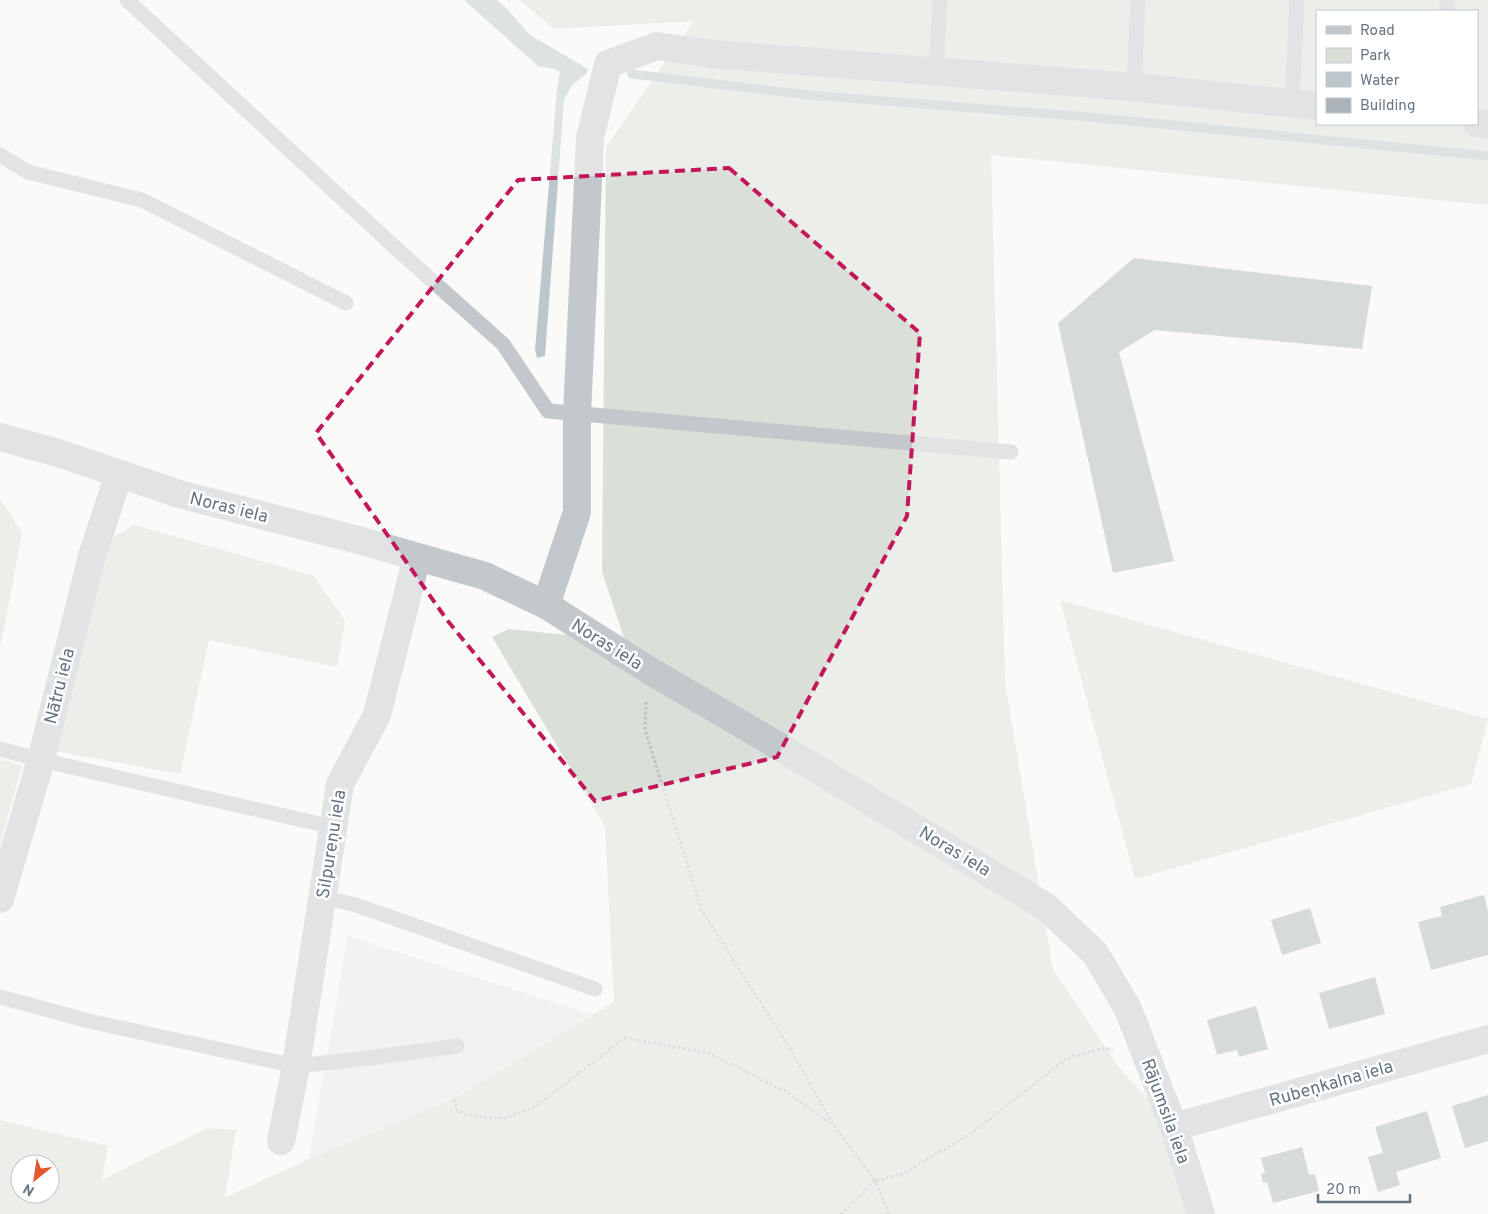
<svg xmlns="http://www.w3.org/2000/svg" width="1488" height="1214" viewBox="0 0 1488 1214" font-family="Overpass,sans-serif">
	<style>
		.built { fill: #e8e9e9 }
		.green { fill: #dadfd7; fill-rule: evenodd }
		.water { fill: #bbc7cb }
		.lines { fill: none; stroke-linecap: round; stroke-linejoin: round }
		.stream { stroke: #bbc7cb; stroke-width: 9 }
		.building { fill: #aab3b9 }
		.path { stroke: #bbbfc2; stroke-width: 3; stroke-dasharray: 2.5 2.5; stroke-linecap: butt }
		.service { stroke: #c3c8cc; stroke-width: 15 }
		.minor { stroke: #c3c8cc; stroke-width: 28 }
		.marked { fill: none; stroke: #c2185b; stroke-width: 4; stroke-dasharray: 10 6; stroke-linejoin: round }
		.labels { text-anchor: middle; stroke-width: 5; stroke-linejoin: round; paint-order: stroke }
		.street-label { font-size: 18px; fill: #657683; stroke: #fff }
	</style>
	<rect width="100%" height="100%" fill="#fafaf8"/>
	<polygon class="built" points="348,936 593,1015 454,1099 309,1159"/>
	<g class="green">
		<path d="M520 0H1488V205L991 155 1005 682 1053 970 1121 1070 1174 1127 1201 1214H0V1120L108 1146 102 1180 207 1128 236 1130 225 1198 309 1159 454 1099 614 1002 605 826 492 637 509 629 625 641 602 572 606 147 694 21 554 29ZM1317 11H1477V124H1317ZM20 1164H50V1194H20Z"/>
		<polygon points="0,499 22,533 0,650"/>
		<polygon points="134,525 314,576 345,621 337,667 209,640 180,774 50,750 100,545"/>
		<polygon points="1060,600 1488,719 1471,784 1135,879"/>
		<polygon points="0,759 22,766 0,845"/>
	</g>
	<polygon class="water" points="464,0 497,0 506,8 530,35 588,69 586,74 572,85 564,100 545,356 537,358 535,350 557,89 560,72 555,69 538,66"/>
	<g class="lines">
		<polyline class="stream" points="632,74 809,95 1089,117 1488,156"/>
	</g>
	<g class="building">
		<polygon points="1134,258 1372,286 1362,349 1155,330 1119,352 1174,561 1113,573 1058,323"/>
		<polygon points="1484,895 1488,911 1488,955 1431,970 1418,922 1442,916 1440,907"/>
		<polygon points="1310,908 1321,943 1282,955 1271,920"/>
		<polygon points="1375,977 1385,1014 1329,1029 1319,993"/>
		<polygon points="1256,1006 1268,1049 1239,1057 1237,1050 1217,1055 1207,1020"/>
		<polygon points="1488,1095 1488,1141 1465,1148 1452,1106"/>
		<polygon points="1427,1111 1441,1158 1396,1172 1400,1185 1378,1192 1368,1157 1383,1153 1375,1127"/>
		<polygon points="1302,1147 1309,1175 1315,1174 1319,1191 1273,1203 1267,1182 1263,1183 1261,1174 1265,1173 1261,1158"/>
	</g>
	<g class="lines">
		<g class="path">
			<polyline points="646,702 645,730 702,911 792,1052 833,1124 875,1181 902,1174 972,1133 1067,1058 1105,1048 1113,1051"/>
			<polyline points="454,1099 458,1111 467,1115 503,1119 536,1106 625,1038 709,1053 788,1093 830,1123"/>
			<polyline points="841,1214 875,1181 889,1214"/>
		</g>
		<g class="service">
			<polyline points="127,0 399,251 503,344 548,411 1011,452"/>
			<polyline points="1447,11 1447,0"/>
			<polyline points="936,72 940,0"/>
			<polyline points="1134,87 1138,0"/>
			<polyline points="1292,104 1297,0"/>
			<polyline points="0,155 28,172 142,200 346,303"/>
			<polyline points="0,749 41,760 333,827"/>
			<polyline points="322,897 356,905 595,989"/>
			<polyline points="0,997 93,1022 296,1066 369,1058 457,1046"/>
		</g>
		<g class="minor">
			<polyline points="1477,123 1488,124"/>
			<polyline points="0,437 58,453 179,494 358,540 485,576 546,605 647,669 765,738 1045,906 1095,953 1128,1009 1174,1127 1201,1214"/>
			<polyline points="546,605 577,512 577,414 590,138 608,64 657,46 712,54 1134,87 1317,106"/>
			<polyline points="0,899 41,760 92,556 119,474"/>
			<polyline points="1174,1127 1488,1039"/>
			<polyline points="281,1141 296,1066 340,784 377,715 417,557"/>
		</g>
	</g>
	<path d="M0 0H1488V1214H0ZM729 168 920 333 907 516 777 757 595 801 447 620 316 433 518 180Z" fill="#fafaf8" fill-opacity=".55" fill-rule="evenodd"/>
	<path class="marked" d="M729 168 920 333 907 516 777 757 595 801 447 620 316 433 518 180Z"/>
	<g class="labels">
		<g class="street-label">
			<text transform="translate(229 507) rotate(14)" y="6">Noras iela</text>
			<text transform="translate(607 644) rotate(32)" y="6">Noras iela</text>
			<text transform="translate(59 686) rotate(-76)" y="6">Nātru iela</text>
			<text transform="translate(331 844) rotate(-81)" y="6">Silpureņu iela</text>
			<text transform="translate(955 851) rotate(31)" y="6">Noras iela</text>
			<text transform="translate(1331 1083) rotate(-16)" y="6">Rubeņkalna iela</text>
			<text transform="translate(1166 1111) rotate(70)" y="6">Rājumsila iela</text>
		</g>
	</g>
	<rect x="1316" y="10" width="162" height="115" fill="#ffffff" stroke="#c1c8cd"/>
	<rect x="1326" y="26" width="25" height="8" fill="#c3c8cc" stroke="#c1c8cd"/>
	<text x="1360" y="35" font-size="15" fill="#657683">Road</text>
	<rect x="1326" y="48" width="25" height="15" fill="#dadfd7" stroke="#c1c8cd"/>
	<text x="1360" y="60" font-size="15" fill="#657683">Park</text>
	<rect x="1326" y="72" width="25" height="15" fill="#bbc7cb" stroke="#c1c8cd"/>
	<text x="1360" y="85" font-size="15" fill="#657683">Water</text>
	<rect x="1326" y="98" width="25" height="15" fill="#aab3b9" stroke="#c1c8cd"/>
	<text x="1360" y="110" font-size="15" fill="#657683">Building</text>
	<g transform="translate(35 1179) rotate(210)"><circle r="24" fill="#ffffff" stroke="#c1c8cd"/>
	<path d="M0-4L9 19L0 12L-9 19Z" fill="#e4572e"/>
	<text y="-8" font-size="14" font-weight="bold" text-anchor="middle" fill="#657683">N</text>
	</g>
	<path d="M1318 1194v8h92v-8" fill="none" stroke="#657683" stroke-width="2.5"/>
	<text x="1326" y="1194" font-size="15" fill="#657683" stroke="#ffffff" stroke-width="4" paint-order="stroke">20 m</text>
</svg>
